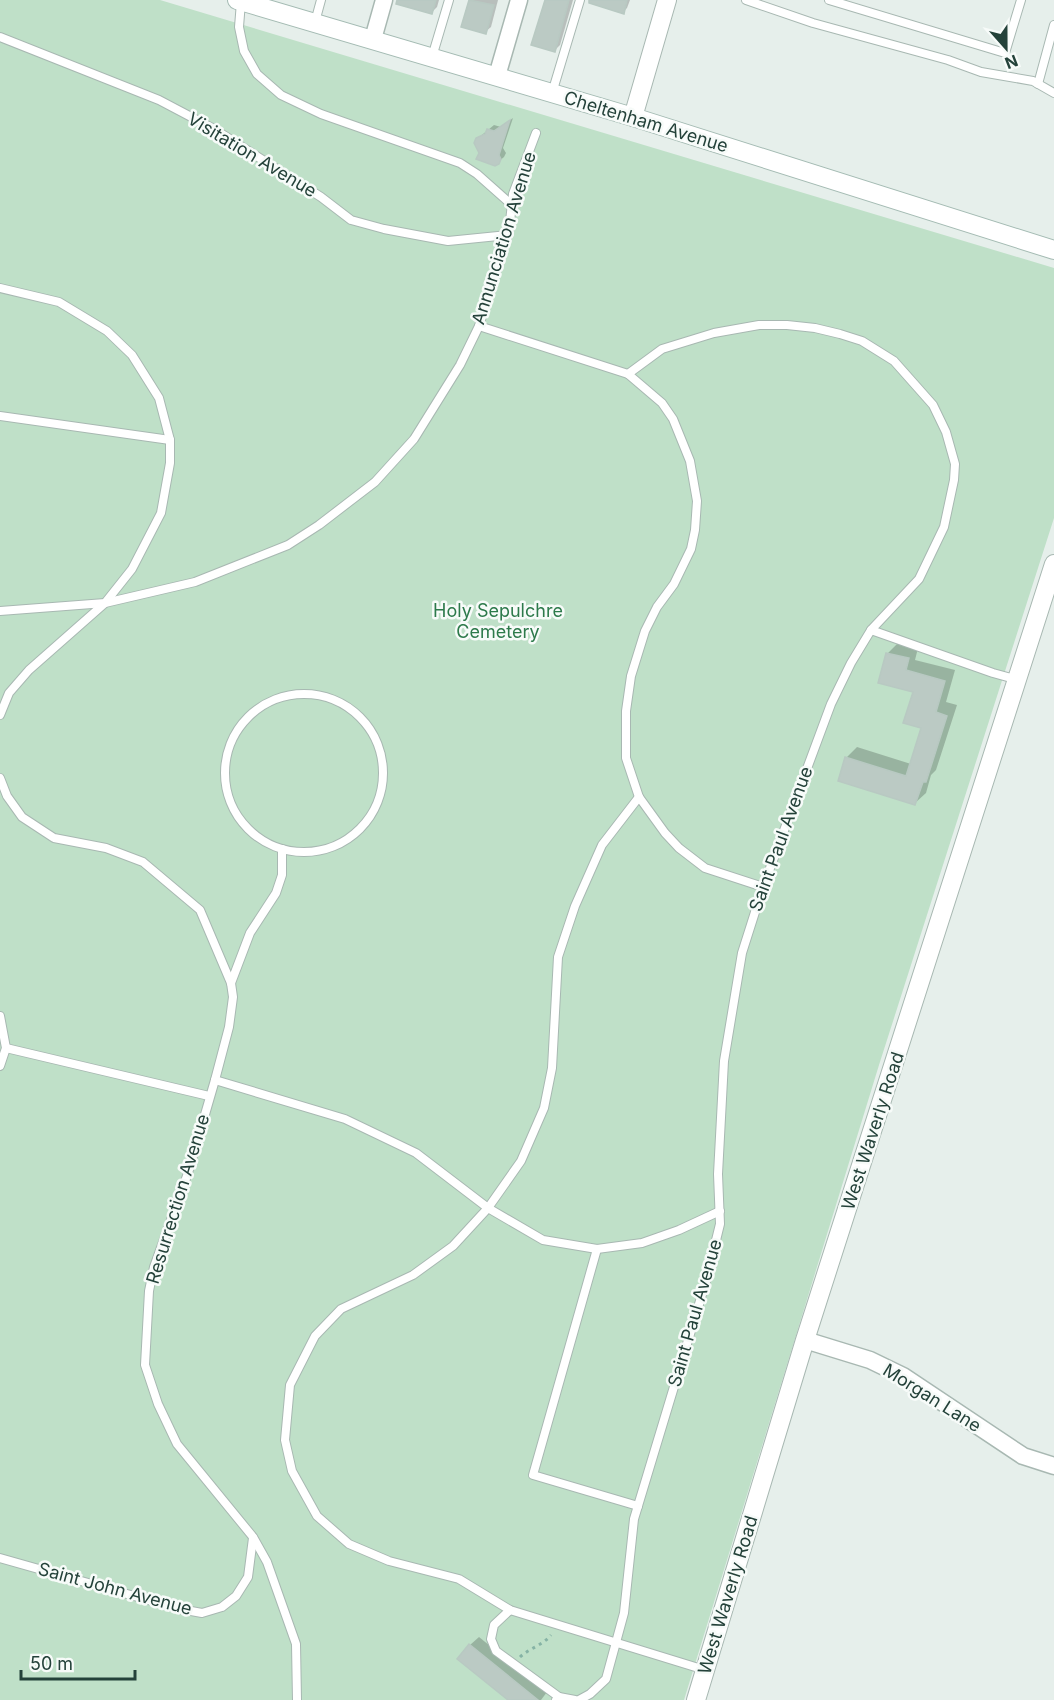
<svg xmlns="http://www.w3.org/2000/svg" width="1054" height="1700" viewBox="0 0 1054 1700" font-family="Inter,sans-serif">
	<style>
		.green { fill: #bfe0c8 }
		.shadow { fill: #0003 }
		.building { fill: #bbcac4; stroke: #b8c9c2; stroke-width: 1.5 }
		.lines { fill: none; stroke-linecap: round; stroke-linejoin: round }
		.service-casing { stroke: #a8b8b2; stroke-width: 10 }
		.minor-casing { stroke: #a8b8b2; stroke-width: 19 }
		.tertiary-casing { stroke: #a8b8b2; stroke-width: 20 }
		.secondary-casing { stroke: #a4bbb3; stroke-width: 20 }
		.path { stroke: #86b3a5; stroke-width: 3; stroke-dasharray: 3 4.5; stroke-linecap: butt }
		.service { stroke: #fff; stroke-width: 8 }
		.minor { stroke: #fff; stroke-width: 16 }
		.tertiary { stroke: #fff; stroke-width: 18 }
		.secondary { stroke: #fff; stroke-width: 18 }
		.labels { text-anchor: middle; stroke-width: 5; stroke-linejoin: round; paint-order: stroke }
		.street-label { font-size: 18px; fill: #24423a; stroke: #f7fbf9 }
		.park-label { font-size: 18px; fill: #2d7a4b; stroke: #f7fbf9 }
	</style>
	<rect width="100%" height="100%" fill="#e6efeb"/>
	<polygon class="green" points="0,0 160,0 1054,268 1054,518 879,1065 684,1700 0,1700"/>
	<g class="shadow">
		<polygon points="411,0 439,0 437,7 432,12"/>
		<polygon points="471,0 498,0 491,27 485,32 463,26"/>
		<polygon points="546,0 573,0 560,45 555,50"/>
		<polygon points="607,0 630,0 627,8 623,12"/>
		<polygon points="513,118 503,148 506,153 504,157 498,162 480,153 477,139 494,125 501,127"/>
		<polygon points="898,643 918,648 915,660 955,670 946,702 957,705 936,770 931,775 926,793 915,803 840,780 847,757 857,747 911,764 923,727 915,691 880,682 888,653"/>
		<polygon points="479,1637 547,1692 541,1700 510,1700 470,1645"/>
	</g>
	<g class="building">
		<polygon points="397,0 436,0 432,14 396,4"/>
		<polygon points="469,0 494,5 486,34 461,27"/>
		<polygon points="545,0 569,0 555,52 531,45"/>
		<polygon points="589,0 627,0 624,14 589,3"/>
		<polygon points="510,120 499,155 501,159 499,164 495,166 476,159 479,153 474,143 476,138 485,134 487,129 494,131"/>
		<polygon points="886,653 909,658 906,670 945,681 936,712 947,716 926,782 923,782 915,805 838,781 845,757 906,776 921,728 903,723 913,692 878,683"/>
		<polygon points="469,1644 538,1700 508,1700 457,1659"/>
	</g>
	<g class="lines">
		<g class="service-casing">
			<g id="service">
				<polyline points="746,0 813,23 948,60 981,72 1033,81 1054,93"/>
				<polyline points="829,0 1005,53 1021,0"/>
				<polyline points="241,2 239,27 244,51 257,74 281,95 321,114 460,163 477,174 512,205"/>
				<polyline points="315,22 321,0"/>
				<polyline points="0,37 159,100 214,129 321,197 351,220 384,229 448,241 508,235"/>
				<polyline points="432,57 449,0"/>
				<polyline points="1038,84 1054,25"/>
				<polyline points="552,93 580,0"/>
				<polyline points="0,288 59,302 107,331 132,355 159,398 170,440 170,463 161,513 132,569 105,603 29,670 9,693 0,715"/>
				<polyline points="479,326 628,374 662,403 673,419 690,461 697,501 695,530 691,549 674,584 657,607 645,631 631,676 626,711 626,758 639,797 665,833 679,848 705,868 763,887"/>
				<polyline points="0,416 170,440"/>
				<polyline points="0,611 105,603 195,582 288,545 319,525 375,482 414,439 460,365 479,326 509,231 513,194 536,133"/>
				<polyline points="871,630 993,673 1018,680"/>
				<circle cx="304" cy="773" r="79"/>
				<polyline points="0,778 7,796 22,817 54,838 106,848 143,862 200,910 231,983 233,997 229,1027 215,1080 188,1173 154,1267 149,1291 145,1365 158,1404 177,1444 253,1537 267,1562 296,1644 297,1700"/>
				<polyline points="639,797 602,845 575,906 558,957 552,1068 544,1108 521,1161 488,1208 453,1246 413,1275 341,1309 315,1336 290,1385 285,1440 292,1471 317,1516 349,1544 389,1561 459,1579 510,1610 705,1670"/>
				<polyline points="231,983 250,933 276,893 282,875 282,849"/>
				<polyline points="0,1016 6,1048 0,1066"/>
				<polyline points="6,1048 209,1096"/>
				<polyline points="215,1080 345,1119 416,1153 488,1208 543,1240 597,1249 642,1243 679,1230 720,1211"/>
				<polyline points="597,1249 533,1475 638,1506"/>
				<polyline points="0,1558 180,1609 202,1613 222,1607 236,1596 248,1577 253,1538"/>
				<polyline points="510,1610 494,1625 491,1639 496,1651 559,1697"/>
				<polyline points="556,1700 559,1697 575,1700"/>
				<polyline points="579,1700 590,1694 606,1679 624,1613 634,1519 706,1281 720,1224 718,1174 724,1061 742,953 763,887 831,704 851,663 871,630 919,579 944,527 954,480 955,464 946,432 933,405 894,361 862,341 840,334 815,328 787,325 759,325 714,333 662,349 628,374"/>
			</g>
		</g>
		<g class="minor-casing">
			<g id="minor">
				<polyline points="373,39 384,0"/>
				<polyline points="497,76 519,0"/>
				<polyline points="805,1340 870,1360 903,1376 1023,1456 1054,1466"/>
			</g>
		</g>
		<g class="tertiary-casing">
			<g id="tertiary">
				<polyline points="633,117 667,0"/>
				<polyline points="696,1700 805,1340 1054,564"/>
			</g>
		</g>
		<g class="secondary-casing">
			<polyline id="secondary" points="237,0 633,117 1054,250"/>
		</g>
		<path class="path" d="M520 1657C530 1648 543 1645 551 1635"/>
		<use href="#service" class="service"/>
		<use href="#minor" class="minor"/>
		<use href="#tertiary" class="tertiary"/>
		<use href="#secondary" class="secondary"/>
	</g>
	<g class="labels">
		<g class="street-label">
			<text transform="translate(646 122) rotate(17)" y="6">Cheltenham Avenue</text>
			<text transform="translate(252 155) rotate(31)" y="6">Visitation Avenue</text>
			<text transform="translate(504 238) rotate(-73)" y="6">Annunciation Avenue</text>
			<text transform="translate(781 839) rotate(-70)" y="6">Saint Paul Avenue</text>
			<text transform="translate(873 1131) rotate(-72)" y="6">West Waverly Road</text>
			<text transform="translate(178 1199) rotate(-73)" y="6">Resurrection Avenue</text>
			<text transform="translate(695 1313) rotate(-74)" y="6">Saint Paul Avenue</text>
			<text transform="translate(932 1398) rotate(32)" y="6">Morgan Lane</text>
			<text transform="translate(115 1589) rotate(15)" y="6">Saint John Avenue</text>
			<text transform="translate(728 1595) rotate(-73)" y="6">West Waverly Road</text>
		</g>
		<g class="park-label">
			<text x="498" y="617">Holy Sepulchre<tspan x="498" dy="21">Cemetery</tspan></text>
		</g>
	</g>
	<g transform="translate(1006 48) rotate(159)" stroke="#f7fbf9" stroke-width="4.5" paint-order="stroke">
	<path d="M0-4.5L10 22L0 15L-10 22Z" fill="#24423a"/>
	<text y="-9" font-size="16" font-weight="bold" text-anchor="middle" fill="#24423a">N</text>
	</g>
	<path d="M21 1670v9h114v-9" fill="none" stroke="#24423a" stroke-width="3"/>
	<text x="30" y="1670" font-size="18" fill="#24423a" stroke="#f7fbf9" stroke-width="4.5" paint-order="stroke">50 m</text>
</svg>
